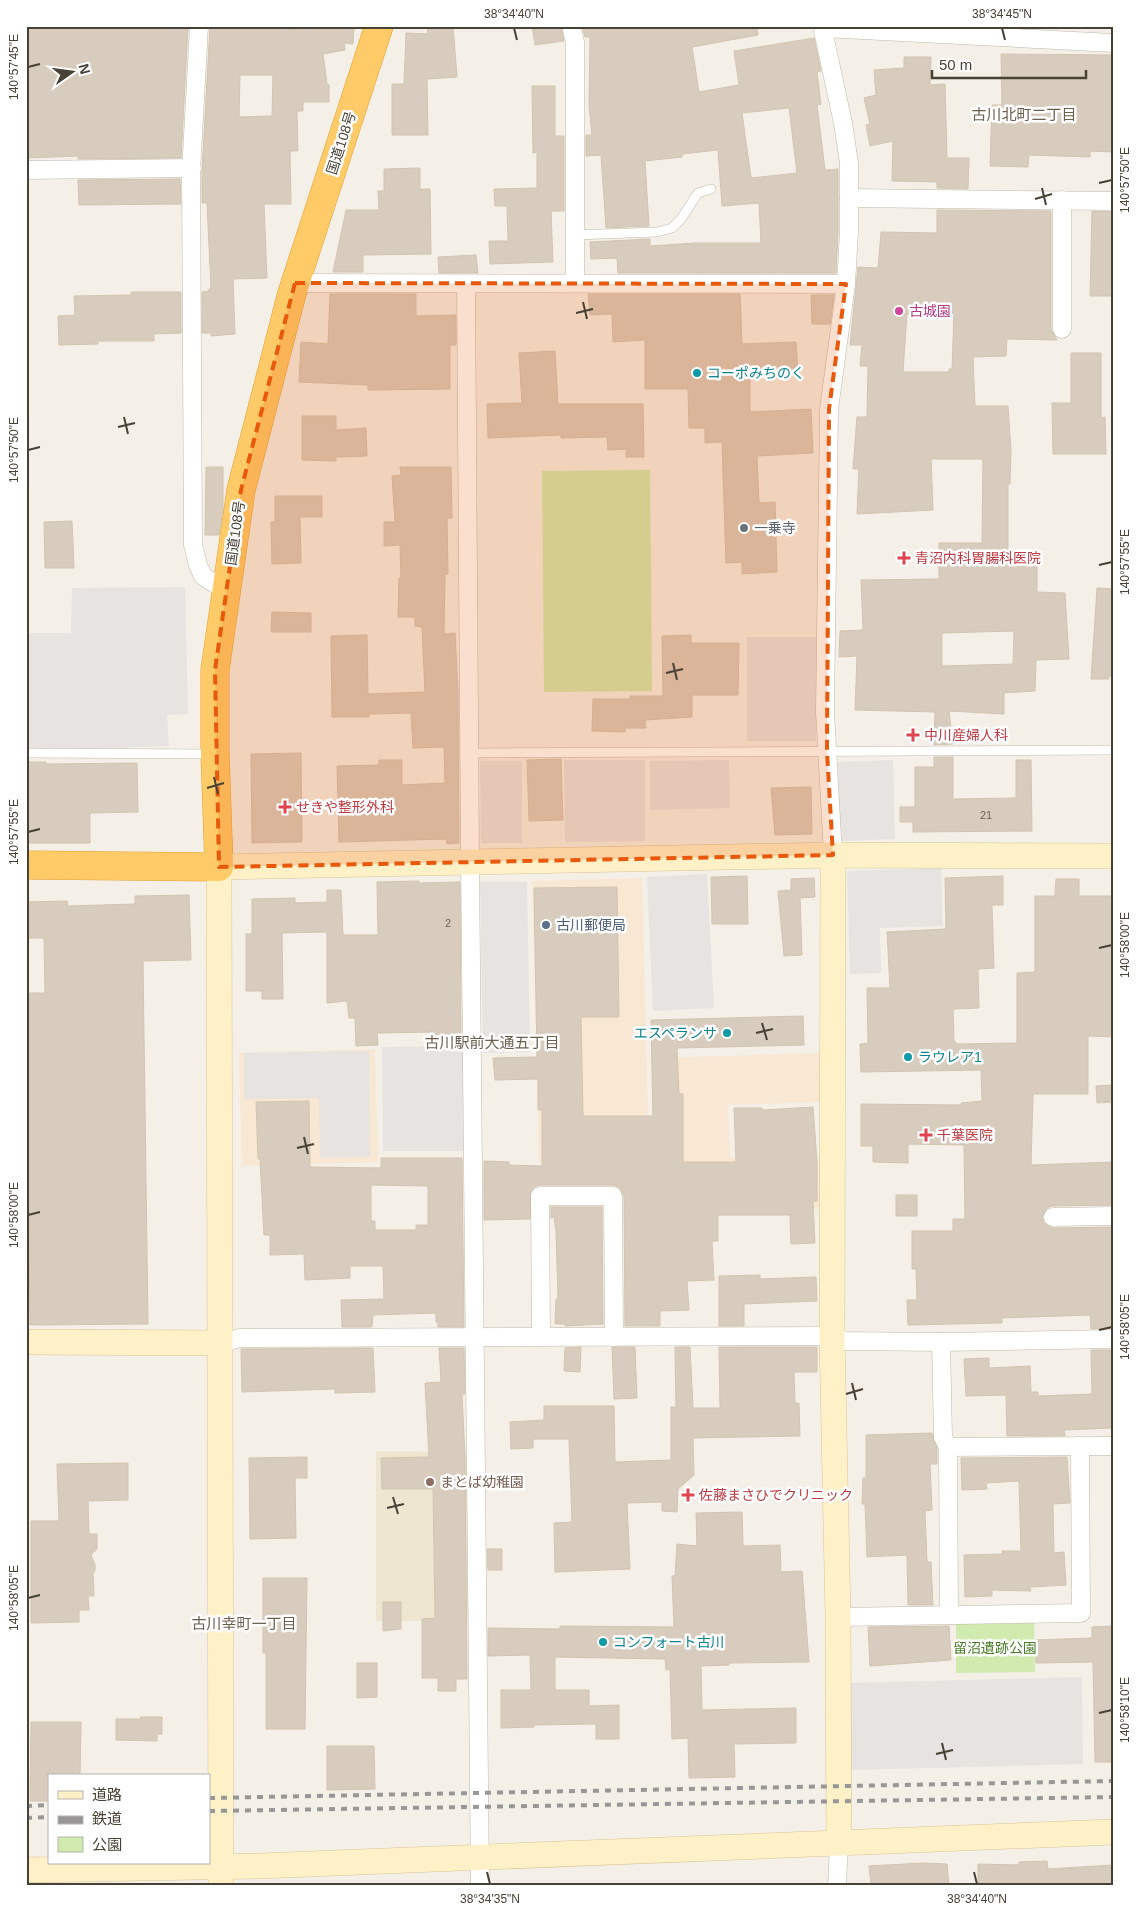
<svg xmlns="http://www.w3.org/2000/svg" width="1139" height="1912" viewBox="0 0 1139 1912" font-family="Arial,'Noto Sans JP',sans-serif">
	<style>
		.commercial { fill: #f7e7d3 }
		.education { fill: #eee6d1 }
		.green { fill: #d0eaaf }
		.parking { fill: #e6e3e0 }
		.building { fill: #d7ccbd; stroke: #d2c4b0; fill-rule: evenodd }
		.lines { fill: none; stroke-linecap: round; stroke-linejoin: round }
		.lane-casing { stroke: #c0b8aa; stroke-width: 10 }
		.street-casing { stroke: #c0b8aa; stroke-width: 19 }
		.secondary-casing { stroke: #d6c496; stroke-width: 26 }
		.highway-casing { stroke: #e3a033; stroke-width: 29 }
		.lane { stroke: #fff; stroke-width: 9 }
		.street { stroke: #fff; stroke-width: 18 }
		.secondary { stroke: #fff1c7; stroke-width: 25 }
		.highway { stroke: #ffcb68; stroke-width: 28 }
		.rail { stroke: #979797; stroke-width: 4; stroke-dasharray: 6 6; stroke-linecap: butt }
		.marked { fill: #e8590c; fill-opacity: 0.2; stroke: #e8590c; stroke-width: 4; stroke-dasharray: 10 6; stroke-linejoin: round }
		.ticks { fill: none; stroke: #484136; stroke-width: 2 }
		.hotel-dot { fill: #d1479c; stroke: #fff; stroke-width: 2 }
		.culture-dot { fill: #0f9aa8; stroke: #fff; stroke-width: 2 }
		.worship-dot { fill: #6b7280; stroke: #fff; stroke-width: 2 }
		.health-dot { fill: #e0444e; stroke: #fff; stroke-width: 2 }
		.service-dot { fill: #5c6f8a; stroke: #fff; stroke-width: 2 }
		.education-dot { fill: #8d6e63; stroke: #fff; stroke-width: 2 }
		.labels { text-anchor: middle; stroke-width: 5; stroke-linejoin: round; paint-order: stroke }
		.number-label { font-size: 11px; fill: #6c6458 }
		.street-label { font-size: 14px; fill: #484136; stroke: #fff }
		.hotel-label { font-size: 14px; fill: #b23c85; stroke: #fff; text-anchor: start }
		.culture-label { font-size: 14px; fill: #0d838f; stroke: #fff; text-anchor: start }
		.worship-label { font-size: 14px; fill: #5b616d; stroke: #fff; text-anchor: start }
		.health-label { font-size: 14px; fill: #be3a42; stroke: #fff; text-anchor: start }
		.service-label { font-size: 14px; fill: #4e5e75; stroke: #fff; text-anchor: start }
		.education-label { font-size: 14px; fill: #785e54; stroke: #fff; text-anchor: start }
		.park-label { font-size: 14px; fill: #497d27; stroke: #fff }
		.neighbourhood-label { font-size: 15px; fill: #6b5f4d; stroke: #fff }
		.neatline { fill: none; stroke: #484136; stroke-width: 2 }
		.ticks-label { font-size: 12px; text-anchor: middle; fill: #484136 }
	</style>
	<rect width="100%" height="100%" fill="#f4f0e8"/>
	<g class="commercial">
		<polygon points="642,878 649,1159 539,1162 532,881"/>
		<polygon points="375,1049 378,1162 242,1166 239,1053"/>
		<polygon points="821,1053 822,1102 728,1105 730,1157 818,1155 820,1209 656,1214 651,1058"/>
	</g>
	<polygon class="education" points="376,1451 469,1452 469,1621 376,1621"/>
	<g class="green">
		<polygon points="650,470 652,691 544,692 542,471"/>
		<polygon points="1034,1623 1035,1672 956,1673 956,1624"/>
	</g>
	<g class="parking">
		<polygon points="185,587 188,714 167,715 169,746 26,751 26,633 71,633 72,588"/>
		<rect x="747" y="637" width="69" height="104"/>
		<polygon points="564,760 645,760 645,841 565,842"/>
		<polygon points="729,760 730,808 650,810 650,761"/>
		<polygon points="893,760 895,839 840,841 838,762"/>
		<polygon points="480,761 522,761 522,843 481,843"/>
		<polygon points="941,868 943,926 880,928 881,973 850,974 847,871"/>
		<polygon points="707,874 714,1008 653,1011 647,877"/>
		<polygon points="480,882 527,882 530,1052 483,1053"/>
		<polygon points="465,1046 466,1151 383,1151 382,1047"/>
		<polygon points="369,1051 370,1157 320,1158 319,1098 244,1099 244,1053"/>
		<polygon points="1082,1677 1083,1764 849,1770 847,1683"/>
	</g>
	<g class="building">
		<polygon points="26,26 188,26 181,158 78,159 78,156 26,158"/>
		<path d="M210 26H287V30L312 26H354L353 44 344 43 345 50 323 54 327 84 329 85V102H303V111H297L298 151H290L291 204H264L267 278 233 279 235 334 211 336V333H202V292L209 291V289H211L207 203H202V172ZM240 75H273L272 116 239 117Z"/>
		<polygon points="427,26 453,26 457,77 427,79 428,135 392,135 392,84 404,84 406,33 428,34"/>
		<polygon points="532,26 561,26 564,41 535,45"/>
		<path d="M582 26H757L758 35 692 47 699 92 739 85 734 51 814 38 821 71 817 72 821 104 817 105 825 170 838 169V232L836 273H618L617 258 591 259 590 242 650 239V246L696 243H761L759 203 722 206 718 150 682 154V157L645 161 649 226 606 228 601 155 586 156V135H592L589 105 590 37H585ZM789 108 797 173 751 178 742 113Z"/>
		<polygon points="1001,54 1113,55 1113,152 1090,151 1090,157 1029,155 1028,167 990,166 992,105 1002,105"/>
		<polygon points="904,57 931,57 930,85 945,84 947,158 969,158 968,189 937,188 937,182 892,181 893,141 870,146 866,125 870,124 864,98 876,95 874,70 904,68"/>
		<polygon points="532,86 555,86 555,136 564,136 564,211 551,211 553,262 490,264 489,241 508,241 507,206 495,206 494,189 537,188 537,152 533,153"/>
		<polygon points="420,168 420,189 430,189 431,254 363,255 363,272 333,272 346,210 379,210 378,191 384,191 384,169"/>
		<polygon points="180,179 181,204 79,205 78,180"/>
		<path d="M937 210 1051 211V329L1057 340 1007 339 1006 356 973 357 975 406H1008L1011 450 1010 484H1008V551H1037V592L1065 593 1069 659 1036 660 1035 691 1004 693V714L949 711 953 744 934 745 935 712 855 710 857 656 839 657 840 631 863 630 861 580 939 579V543H982L983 459H931L933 510 857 514 859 469H853L857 417H867L868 366H860L862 345H850L858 267 878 268 881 232 937 233ZM954 313 952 369H949V372H903L907 314ZM1014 631 1013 664 942 666V633Z"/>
		<polygon points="1092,211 1113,212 1113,296 1090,296"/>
		<polygon points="476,255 478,273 439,273 438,257"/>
		<polygon points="131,292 181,292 181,333 154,334 154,341 98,341 98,344 59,345 58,316 75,315 74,296 131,295"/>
		<polygon points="330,294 416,294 416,316 456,315 456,345 450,345 450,389 368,390 368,385 299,382 301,342 328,344"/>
		<polygon points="588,294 740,294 742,344 796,342 798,374 750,376 750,412 811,409 813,453 757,456 759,503 775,502 777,572 742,574 742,562 726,563 722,442 705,443 705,428 689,428 688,389 645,389 645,340 613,342 612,314 590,315"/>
		<polygon points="811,295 834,295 830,324 812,324"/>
		<polygon points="555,351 558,404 643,404 644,457 626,457 626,449 608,450 607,437 561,438 561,435 488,438 487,404 522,403 519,353"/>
		<polygon points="1071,353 1101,353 1101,418 1105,417 1106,454 1053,454 1052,403 1071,403"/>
		<polygon points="302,416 336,416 336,430 366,428 367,456 336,457 336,461 302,460"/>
		<polygon points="206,467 223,467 223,509 219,535 205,535"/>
		<polygon points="400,467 451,467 452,518 447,518 448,574 445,574 444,634 455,633 458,692 459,843 447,844 446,839 339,842 337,766 379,765 379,760 402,760 402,785 445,783 444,747 413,748 411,713 369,714 369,717 332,717 331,636 367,635 368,694 425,692 422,627 415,626 415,617 398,617 399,578 401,578 400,545 384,546 384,522 395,522 392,476 401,475"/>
		<polygon points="275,496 322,496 322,517 300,517 301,563 272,564 271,522 275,522"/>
		<polygon points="72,521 74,568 45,568 44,522"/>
		<polygon points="1097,588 1113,589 1113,676 1109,676 1109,679 1091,679"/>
		<polygon points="272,612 311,613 311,632 271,632"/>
		<polygon points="691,635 691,643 739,643 738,695 692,695 692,717 645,720 646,728 625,728 625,732 592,731 593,699 630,699 630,696 663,696 662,636"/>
		<polygon points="301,753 302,842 252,843 251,754"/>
		<polygon points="934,757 953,757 953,799 1016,798 1016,760 1031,760 1032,831 913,832 913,822 900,822 900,807 915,807 915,767 934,767"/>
		<polygon points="561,759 563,820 529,821 527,760"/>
		<polygon points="26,762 46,762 46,764 137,763 138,812 90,813 90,843 26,843"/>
		<polygon points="811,787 812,834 775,835 771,788"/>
		<polygon points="747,876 748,924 712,924 711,877"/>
		<polygon points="1003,876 1003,905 992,905 994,968 978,969 979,1008 953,1009 954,1042 956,1042 956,1044 1017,1043 1017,973 1035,972 1035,896 1055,896 1056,879 1079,879 1079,896 1113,896 1113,1037 1088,1036 1088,1094 1033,1094 1031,1165 1113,1162 1113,1205 1052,1206 1047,1208 1042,1217 1044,1223 1053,1228 1113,1227 1113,1328 1091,1329 1090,1315 1002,1318 1002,1323 908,1325 907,1300 917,1300 916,1269 912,1269 912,1231 953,1231 953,1219 965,1219 964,1145 908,1144 908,1163 873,1162 873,1146 861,1146 861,1104 961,1105 961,1103 982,1101 981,1070 861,1072 860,1044 868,1043 867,988 890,988 887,932 946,929 945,878"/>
		<polygon points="814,878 815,897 800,898 802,955 784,956 778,891 791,890 791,879"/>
		<polygon points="419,881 419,883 460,882 461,1034 433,1035 433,1032 377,1033 378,1045 356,1046 355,1018 349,1018 347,1001 327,1003 327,932 282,933 283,999 262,999 262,991 246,991 246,934 252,934 252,899 295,898 295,903 327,902 327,890 341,890 343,935 378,935 377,882"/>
		<polygon points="617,887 619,1017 581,1017 583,1116 653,1116 651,1020 803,1016 804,1045 677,1048 679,1094 683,1094 683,1162 736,1162 734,1108 762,1108 762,1110 813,1107 817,1162 817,1201 813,1201 815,1243 791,1244 790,1215 718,1215 718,1241 712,1241 714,1280 687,1281 689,1310 660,1311 660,1326 625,1326 624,1196 619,1187 613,1185 540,1185 534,1187 531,1191 530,1219 484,1220 484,1161 509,1162 509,1165 542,1166 542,1110 538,1110 538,1079 495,1080 493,1058 537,1057 534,888"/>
		<polygon points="189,895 191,960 143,961 148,1324 30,1325 26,993 45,993 44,938 26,938 26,902 67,901 68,906 135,904 135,896"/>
		<polygon points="1113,1085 1113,1102 1097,1103 1096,1086"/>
		<path d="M309 1101 310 1167 381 1168V1158H462L464 1327H438V1322H436V1313L373 1315 372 1327H342L341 1300 384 1299 383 1266H350V1278L305 1280 304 1254 270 1255V1235H264L260 1159H258L256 1102ZM371 1185 428 1186V1225H416V1230H375V1221H371Z"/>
		<rect x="896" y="1195" width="21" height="21"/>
		<polygon points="551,1207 602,1207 603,1324 565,1326 565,1324 555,1324 556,1299 558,1299 556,1232 554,1217 551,1218"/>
		<polygon points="760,1275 760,1279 816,1277 817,1301 744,1304 744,1326 719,1326 719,1276"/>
		<polygon points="581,1347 580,1372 564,1371 565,1348"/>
		<polygon points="612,1347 635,1347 637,1398 614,1399"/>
		<polygon points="675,1347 690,1347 693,1408 720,1408 719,1347 817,1347 817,1372 794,1372 795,1403 799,1403 800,1436 693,1438 694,1475 678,1489 677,1512 662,1511 662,1502 627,1503 630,1569 555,1572 554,1523 572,1522 569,1439 533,1439 533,1448 511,1449 510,1422 544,1420 544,1406 614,1406 615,1462 671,1460 671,1407 676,1407"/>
		<polygon points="373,1348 375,1392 335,1393 335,1389 242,1392 241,1349"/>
		<polygon points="439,1348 464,1348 465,1394 462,1394 465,1457 467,1679 456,1679 456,1691 438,1691 438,1678 422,1678 422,1619 435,1618 433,1489 382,1489 381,1458 429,1457 425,1383 441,1382"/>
		<polygon points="1091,1350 1113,1350 1113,1428 1064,1430 1065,1436 1007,1436 1006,1395 966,1396 964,1359 989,1358 989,1368 1030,1366 1031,1392 1038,1392 1038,1396 1092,1394"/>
		<polygon points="932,1433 937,1448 937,1464 930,1464 932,1510 925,1511 927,1562 931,1562 933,1605 908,1605 907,1555 867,1557 865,1504 862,1504 863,1478 866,1478 866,1435"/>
		<polygon points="307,1457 307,1478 295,1478 296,1538 250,1539 249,1458"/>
		<polygon points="1067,1457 1070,1503 1053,1504 1054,1553 1064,1552 1066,1585 1030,1587 1031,1591 992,1590 992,1596 965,1597 964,1555 1003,1554 1002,1551 1021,1551 1019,1481 986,1483 987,1489 962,1490 961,1458"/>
		<polygon points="128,1463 128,1500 88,1501 89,1534 97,1534 97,1549 91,1555 95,1565 95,1570 93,1574 94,1596 88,1596 89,1610 79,1610 79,1622 31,1623 31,1521 59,1521 57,1464"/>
		<polygon points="742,1512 743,1546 780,1545 781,1572 802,1571 809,1662 729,1663 729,1665 701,1666 702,1710 796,1708 796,1743 734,1744 735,1777 689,1778 688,1738 672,1739 670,1669 666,1670 665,1659 555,1657 555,1690 589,1690 589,1706 619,1705 619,1739 596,1739 596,1724 534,1725 534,1727 501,1728 501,1690 531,1690 530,1655 488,1656 488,1628 560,1629 560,1626 674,1627 672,1576 675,1576 677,1544 697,1546 696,1513"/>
		<polygon points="487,1549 502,1549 502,1570 488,1570"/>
		<polygon points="263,1578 307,1578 305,1729 266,1729 266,1653 263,1653"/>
		<polygon points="383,1602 401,1602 401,1629 383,1631"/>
		<polygon points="949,1626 951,1660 870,1666 868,1627"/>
		<polygon points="1113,1626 1113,1762 1095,1762 1093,1662 1036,1663 1035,1640 1092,1638 1092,1627"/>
		<polygon points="357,1663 377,1663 377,1697 357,1698"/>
		<polygon points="140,1717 162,1717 162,1734 157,1734 157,1741 116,1740 116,1719 141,1719"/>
		<polygon points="31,1722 81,1722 80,1776 49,1776 49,1801 30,1801"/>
		<polygon points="327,1746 374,1746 375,1789 327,1790"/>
		<polygon points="1047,1861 1048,1869 1113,1865 1113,1886 978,1886 978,1864 1019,1865 1019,1862"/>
		<polygon points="923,1863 947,1864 949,1886 871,1886 869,1866"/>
	</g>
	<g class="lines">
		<g class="lane-casing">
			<g id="lane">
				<polyline points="574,235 657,232 672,228 681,219 698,193 711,189"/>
				<polyline points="26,753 212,754"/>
				<polyline points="469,753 1113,750"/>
			</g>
		</g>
		<g class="street-casing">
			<g id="street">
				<polyline points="199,26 191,172 193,545 198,565 203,576 226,591"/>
				<polyline points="571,26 575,42 575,282"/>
				<polyline points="822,26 843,123 849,163 849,232 846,284 829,409 825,712 833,855"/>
				<polyline points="823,28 1113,43"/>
				<polyline points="26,170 192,168"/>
				<polyline points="849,198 1113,201"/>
				<polyline points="1062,200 1062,329"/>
				<polyline points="295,283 846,284"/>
				<polyline points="466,284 470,862 480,1886"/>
				<polyline points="1053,1217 1113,1216"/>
				<polyline points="541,1337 540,1196 613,1196 614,1337"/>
				<polyline points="941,1342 943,1437 948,1447"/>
				<polyline points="220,1343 240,1338 832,1336 845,1341 941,1342 1113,1339"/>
				<polyline points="949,1615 948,1447 1113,1446"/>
				<polyline points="838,1617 1081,1613 1080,1446"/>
				<polyline points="837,1886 839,1843"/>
			</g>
		</g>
		<g class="secondary-casing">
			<g id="secondary">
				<polyline points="833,855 832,1336 838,1617 839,1843"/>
				<polyline points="26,1342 220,1343"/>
				<polyline points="26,1870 260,1866 1113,1832"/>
				<polyline points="221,1886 219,867 833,855 1113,856"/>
			</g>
		</g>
		<g class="highway-casing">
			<polyline id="highway" points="26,865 219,867 215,754 215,670 241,490 292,293 379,26"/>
		</g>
		<use href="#lane" class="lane"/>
		<use href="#street" class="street"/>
		<use href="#secondary" class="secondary"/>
		<use href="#highway" class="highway"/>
		<g class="rail">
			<polyline points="209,1798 1113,1781"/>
			<polyline points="26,1806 49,1805"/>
			<polyline points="209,1811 1113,1797"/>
			<polyline points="26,1818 49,1817"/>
		</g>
	</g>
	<path class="marked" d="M295 283 846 284 829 409 827 751 833 855 219 867 215 670 241 490Z"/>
	<path class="ticks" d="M514 28 517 40M1002 28 1005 40M28 67 40 64M1099 183 1112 180M1042 188 1046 205M1035 199 1052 194M583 302 587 319M576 313 593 309M124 417 128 434M118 427 135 423M28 450 40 447M1099 565 1112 562M673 663 677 680M666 673 683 669M214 777 218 794M207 788 224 783M28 832 40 829M1099 948 1112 945M762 1023 767 1040M756 1033 773 1029M304 1137 308 1154M297 1148 314 1144M28 1215 40 1212M1099 1330 1112 1327M852 1383 856 1400M846 1394 863 1389M393 1497 398 1514M387 1508 404 1504M28 1598 40 1595M1099 1713 1112 1710M942 1743 946 1760M936 1754 953 1750M487 1872 490 1884M974 1872 977 1884"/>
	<circle class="hotel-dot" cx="899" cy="311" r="5"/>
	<g class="culture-dot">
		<circle cx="697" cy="373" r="5"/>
		<circle cx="727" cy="1033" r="5"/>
		<circle cx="908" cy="1057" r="5"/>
		<circle cx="603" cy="1642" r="5"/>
	</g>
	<circle class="worship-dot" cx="744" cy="528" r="5"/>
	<g class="health-dot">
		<path d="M901.5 550.5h5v5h5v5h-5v5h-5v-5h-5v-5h5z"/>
		<path d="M910.5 727.5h5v5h5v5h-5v5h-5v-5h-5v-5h5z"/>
		<path d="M282.5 799.5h5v5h5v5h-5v5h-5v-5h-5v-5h5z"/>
		<path d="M923.5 1127.5h5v5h5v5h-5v5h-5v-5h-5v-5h5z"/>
		<path d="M685.5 1487.5h5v5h5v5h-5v5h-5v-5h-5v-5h5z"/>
	</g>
	<circle class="service-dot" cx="546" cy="925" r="5"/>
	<circle class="education-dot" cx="430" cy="1482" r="5"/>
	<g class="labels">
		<g class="number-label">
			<text x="986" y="819">21</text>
			<text x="448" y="927">2</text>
		</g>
		<g class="street-label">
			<text transform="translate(341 143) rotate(-72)" y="5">国道108号</text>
			<text transform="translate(235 533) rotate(-82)" y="5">国道108号</text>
		</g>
		<g class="hotel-label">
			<text x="909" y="316">古城園</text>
		</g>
		<g class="culture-label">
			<text x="707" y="378">コーポみちのく</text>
			<text x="717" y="1038" text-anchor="end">エスペランサ</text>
			<text x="918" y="1062">ラウレア1</text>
			<text x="613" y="1647">コンフォート古川</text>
		</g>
		<g class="worship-label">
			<text x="754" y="533">一乗寺</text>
		</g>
		<g class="health-label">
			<text x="915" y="563">青沼内科胃腸科医院</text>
			<text x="924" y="740">中川産婦人科</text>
			<text x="296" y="812">せきや整形外科</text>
			<text x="937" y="1140">千葉医院</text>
			<text x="699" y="1500">佐藤まさひでクリニック</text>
		</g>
		<g class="service-label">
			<text x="556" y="930">古川郵便局</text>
		</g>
		<g class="education-label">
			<text x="440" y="1487">まとば幼稚園</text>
		</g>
		<g class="park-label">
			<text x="995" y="1653">留沼遺跡公園</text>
		</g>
		<g class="neighbourhood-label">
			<text x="1024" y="120">古川北町二丁目</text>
			<text x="492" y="1048">古川駅前大通五丁目</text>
			<text x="244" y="1629">古川幸町一丁目</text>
		</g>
	</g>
	<rect width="1139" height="1912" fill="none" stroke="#ffffff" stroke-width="55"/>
	<rect x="48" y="1774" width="162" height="90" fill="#ffffff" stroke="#b6b3af"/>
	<rect x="58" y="1791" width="25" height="8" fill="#fff1c7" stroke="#b6b3af"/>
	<text x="92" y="1800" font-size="15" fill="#484136">道路</text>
	<rect x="58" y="1816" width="25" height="8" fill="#979797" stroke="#b6b3af"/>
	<text x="92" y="1824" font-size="15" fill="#484136">鉄道</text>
	<rect x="58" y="1837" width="25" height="15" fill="#d0eaaf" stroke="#b6b3af"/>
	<text x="92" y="1850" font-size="15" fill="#484136">公園</text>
	<g transform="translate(72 72) rotate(76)" stroke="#ffffff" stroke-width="4" paint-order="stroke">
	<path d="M0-4L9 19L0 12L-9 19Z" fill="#484136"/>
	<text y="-8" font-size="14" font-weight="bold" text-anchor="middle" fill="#484136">N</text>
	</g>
	<path d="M932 70v8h154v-8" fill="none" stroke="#484136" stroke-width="2.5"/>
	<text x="939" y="70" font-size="15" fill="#484136" stroke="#ffffff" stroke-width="4" paint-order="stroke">50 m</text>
	<rect x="28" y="28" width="1084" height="1856" class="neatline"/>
	<g class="ticks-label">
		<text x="514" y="18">38°34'40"N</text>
		<text x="1002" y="18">38°34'45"N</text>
		<text transform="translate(14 67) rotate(-90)" y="4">140°57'45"E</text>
		<text transform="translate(1125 180) rotate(-90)" y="4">140°57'50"E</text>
		<text transform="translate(14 450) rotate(-90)" y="4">140°57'50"E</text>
		<text transform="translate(1125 562) rotate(-90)" y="4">140°57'55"E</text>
		<text transform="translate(14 832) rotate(-90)" y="4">140°57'55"E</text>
		<text transform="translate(1125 945) rotate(-90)" y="4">140°58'00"E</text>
		<text transform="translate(14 1215) rotate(-90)" y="4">140°58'00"E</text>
		<text transform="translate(1125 1327) rotate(-90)" y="4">140°58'05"E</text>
		<text transform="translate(14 1598) rotate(-90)" y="4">140°58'05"E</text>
		<text transform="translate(1125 1710) rotate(-90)" y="4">140°58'10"E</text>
		<text x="490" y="1903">38°34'35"N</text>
		<text x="977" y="1903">38°34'40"N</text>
	</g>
</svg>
